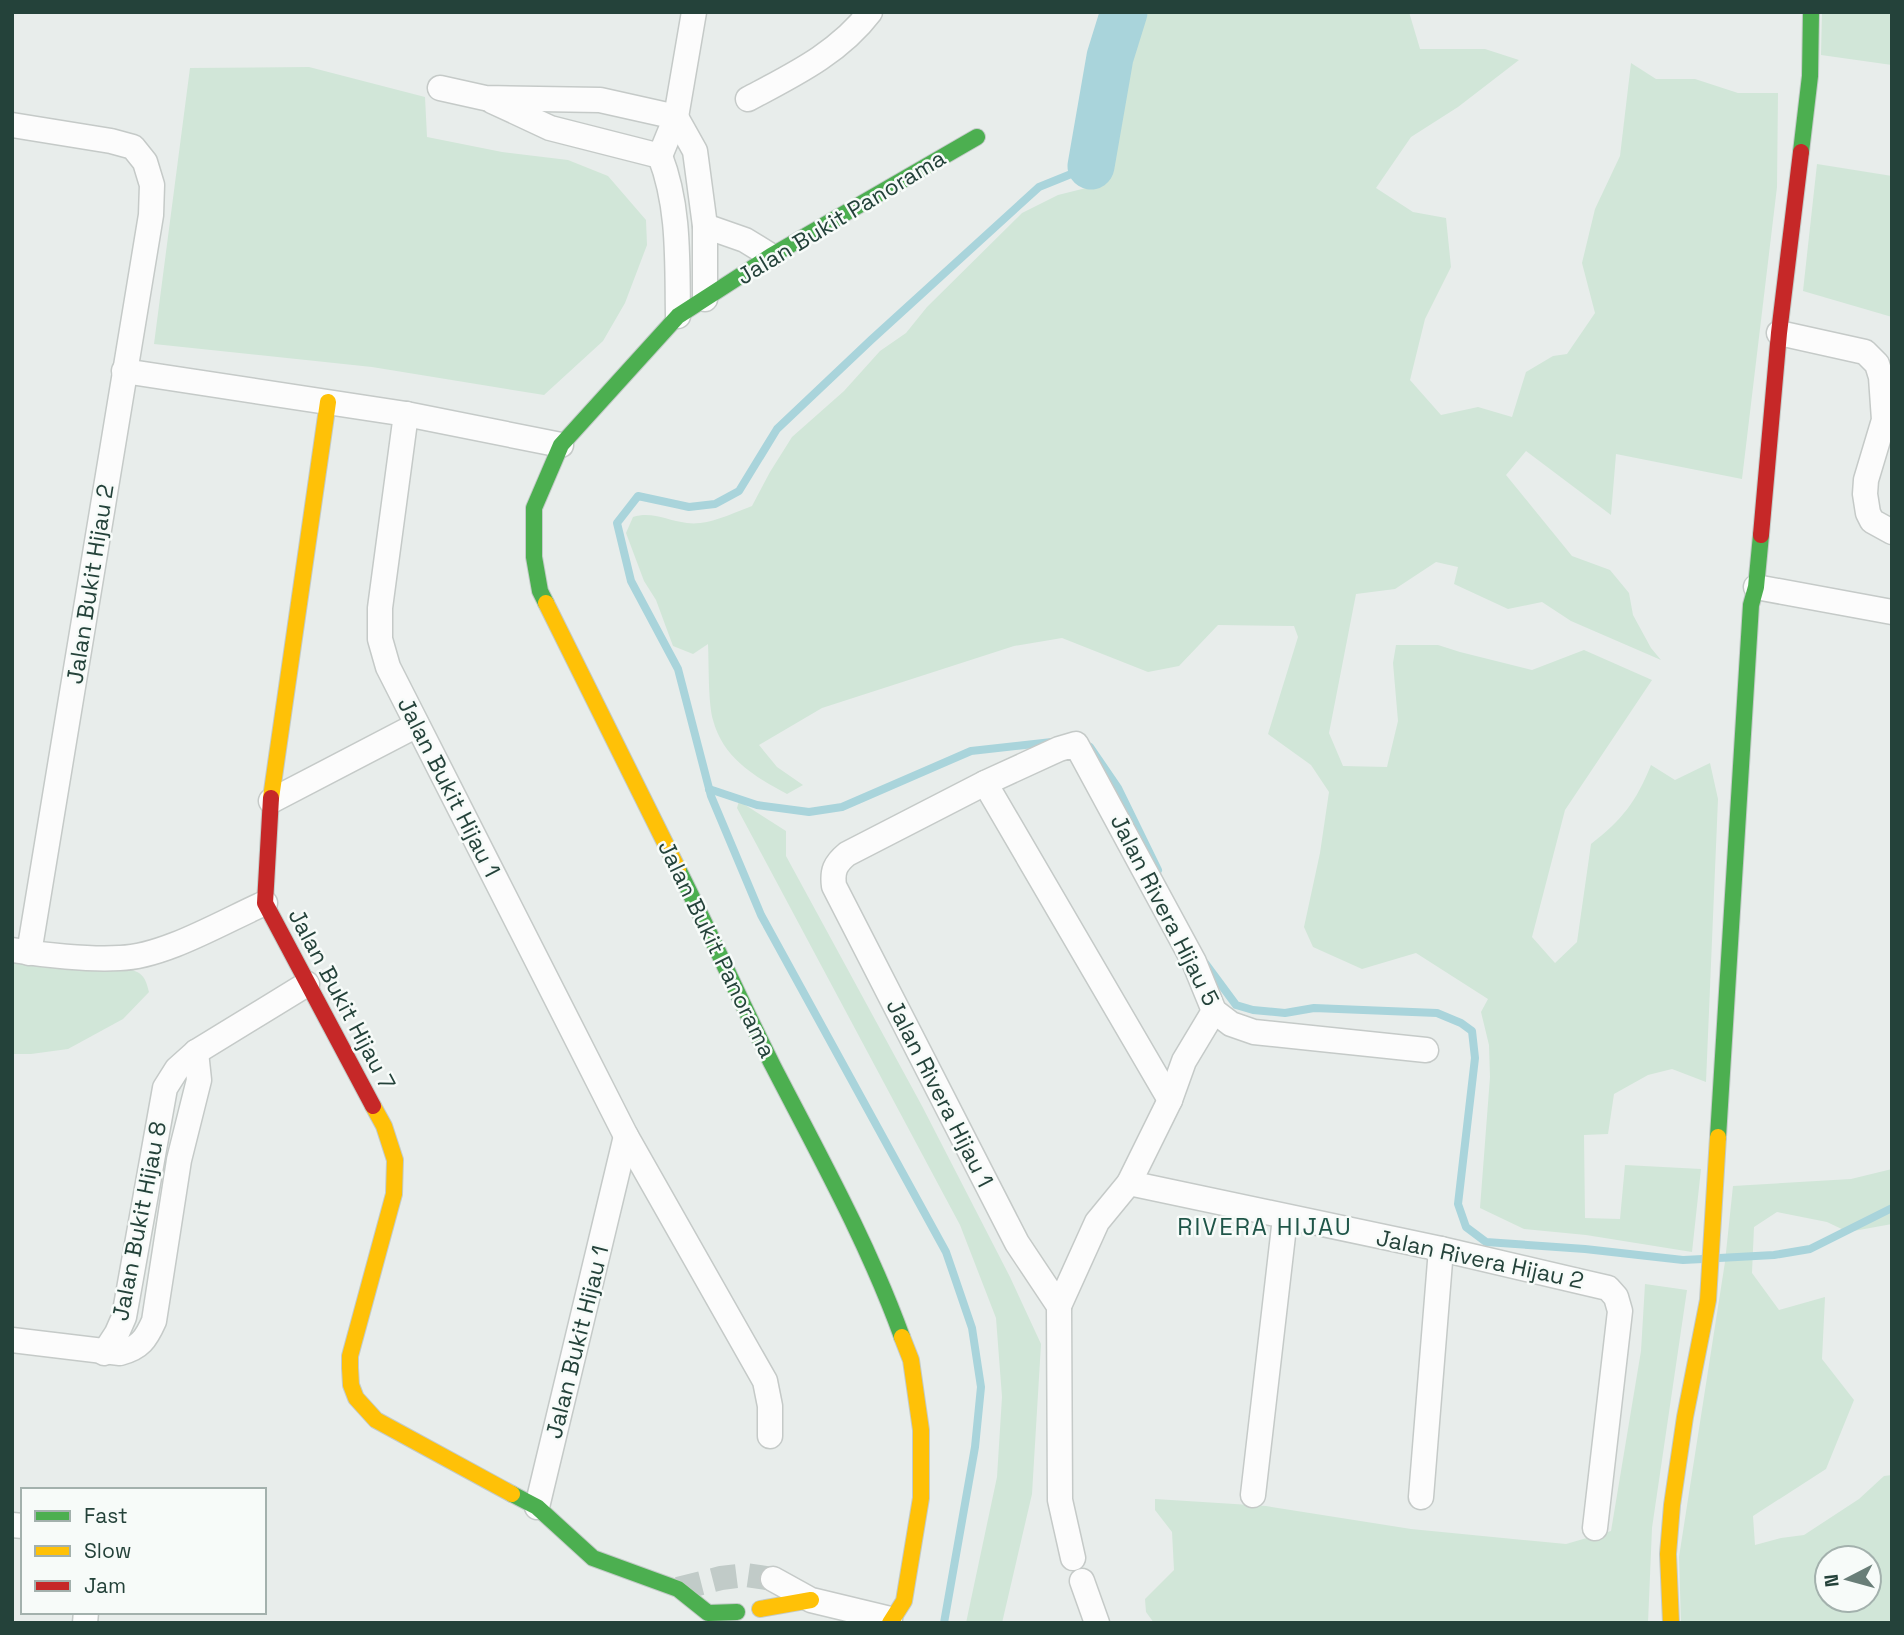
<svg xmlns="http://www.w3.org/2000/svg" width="1904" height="1635" viewBox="0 0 1904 1635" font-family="'Space Grotesk',sans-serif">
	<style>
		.green { fill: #d1e6d8; fill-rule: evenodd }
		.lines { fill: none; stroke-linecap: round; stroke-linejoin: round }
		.stream { stroke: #a9d4db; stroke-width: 8 }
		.river { stroke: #a9d4db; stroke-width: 47 }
		.street-tunnel { stroke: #c1cbc8; stroke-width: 24; stroke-dasharray: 24 12; stroke-linecap: butt }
		.street-casing { stroke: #c5cac8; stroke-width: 27 }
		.fast-casing { stroke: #c3cbc8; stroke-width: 18 }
		.slow-casing { stroke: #c3cbc8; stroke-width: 18 }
		.jam-casing { stroke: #c3cbc8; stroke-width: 18 }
		.street { stroke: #fcfcfc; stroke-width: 24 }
		.fast { stroke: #4caf50; stroke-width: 16 }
		.slow { stroke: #ffc107; stroke-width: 16 }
		.jam { stroke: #c62828; stroke-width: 16 }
		.labels { text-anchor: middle; stroke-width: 5; stroke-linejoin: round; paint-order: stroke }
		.street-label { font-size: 23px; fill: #24423a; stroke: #f7fbf9 }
		.neighbourhood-label { font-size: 24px; letter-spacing: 2px; fill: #1f5548; stroke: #f7fbf9 }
	</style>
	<rect width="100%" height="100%" fill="#e8edeb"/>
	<g class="green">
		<path d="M1139 12H1409L1420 49H1485L1519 60 1458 107 1411 137 1376 188 1413 212 1446 218 1451 267 1425 319 1410 380 1441 415 1478 407 1512 417 1526 372 1553 356 1567 354 1595 313 1582 263 1595 209 1620 156 1631 63 1656 79H1695L1738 93H1778L1777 187 1742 479 1616 454 1611 515 1526 451 1506 475 1572 556 1610 570 1629 593 1633 615 1651 648 1661 660 1571 621 1542 602 1508 609 1454 584 1458 567 1436 562 1395 589 1356 594 1329 733 1343 766 1387 767 1398 721 1393 663 1396 645H1438L1460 652 1532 670 1584 650 1652 680 1565 810 1532 937 1555 963 1577 942 1591 844C1622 820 1636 802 1651 765L1675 780 1710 763 1718 799 1706 1082 1672 1069 1648 1075 1614 1094 1608 1134 1584 1135 1585 1218 1620 1219 1625 1165 1701 1169 1692 1252 1586 1235 1524 1229 1480 1208 1490 1077 1489 1045 1481 1012 1488 999 1416 953 1362 969 1313 947 1304 927 1320 853 1329 792 1311 765 1268 734 1298 637 1294 626 1218 625 1179 666 1148 672 1062 638 1014 646 822 708 759 745 777 767 803 785 787 794C755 777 723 758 713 720 708 702 709 665 708 644L693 654 673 646 656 600 644 581 626 533 633 517C653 511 667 521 687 523 708 526 733 513 752 506L770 472 792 437 844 391 880 351 906 333 927 307 1022 213 1058 195 1086 188 1102 173 1110 142 1108 103Z"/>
		<polygon points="1822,12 1892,12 1892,65 1821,55"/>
		<polygon points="309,67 425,97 427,137 502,152 568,160 608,176 646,220 647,245 625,303 603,341 544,395 372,367 154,344 190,68"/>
		<polygon points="1817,164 1892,176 1892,317 1803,291"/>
		<polygon points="739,801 786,831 786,856 922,1106 1010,1277 1041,1344 1032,1494 1002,1623 966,1623 997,1477 1002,1397 996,1318 960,1225 737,808"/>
		<path d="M12 958C36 960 124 963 139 973 146 978 147 985 149 992L123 1019 68 1049 31 1054H12Z"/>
		<path d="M1892 1169V1224L1848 1232 1827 1222 1777 1212 1754 1227 1752 1273 1779 1310 1825 1297 1822 1359 1854 1400 1826 1469 1753 1516 1755 1545 1781 1538 1804 1535 1859 1499 1884 1476 1892 1475V1623H1681L1679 1557 1725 1262 1733 1186 1851 1179ZM1827 1558H1869V1600H1827Z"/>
		<polygon points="1645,1284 1687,1290 1652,1528 1648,1623 1154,1623 1146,1612 1145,1599 1174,1570 1172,1532 1155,1510 1155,1499 1266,1506 1411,1529 1566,1544 1611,1531 1641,1351"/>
	</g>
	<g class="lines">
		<g class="stream">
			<polyline points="1090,747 1118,788 1158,870"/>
			<polyline points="709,789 757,805 809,812 842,807 971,751 1052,742"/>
			<polyline points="1205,963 1236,1005 1253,1010 1285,1013 1314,1008 1437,1013 1461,1023 1472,1031 1475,1058 1458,1204 1466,1227 1486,1242 1585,1249 1683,1260 1703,1259"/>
			<polyline points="1719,1258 1774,1255 1810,1249 1892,1208"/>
			<polyline points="944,1623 975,1447 981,1387 972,1328 946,1252 761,915 711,796 678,669 631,581 617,523 638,496 689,507 715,504 739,491 777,429 871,340 1039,187 1091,166"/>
		</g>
		<polyline class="river" points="1091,166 1110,57 1124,12"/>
		<polyline class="street-tunnel" points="678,1589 721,1578 745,1575 773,1579"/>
		<g class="street-casing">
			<g id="street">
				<polyline points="440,88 485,98 600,100 676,117 695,151 705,226 705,299"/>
				<path d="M748 99C793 75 839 53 870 12"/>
				<polyline points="492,101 550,128 660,156"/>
				<polyline points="12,125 111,141 133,147 145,162 152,185 151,215 29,953"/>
				<path d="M660 156C680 207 677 263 678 316"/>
				<polyline points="660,156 676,117 694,12"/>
				<polyline points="705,226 745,240 771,256"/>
				<polyline points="1779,333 1865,352 1877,364 1881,377 1884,420 1866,480 1865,494 1868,513 1872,521 1892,532"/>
				<polyline points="124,371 406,414 561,445"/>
				<polyline points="406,414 380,608 380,639 388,667 626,1136 765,1381 770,1406 770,1436"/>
				<polyline points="1756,587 1892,612"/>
				<polyline points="985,783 1170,1100"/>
				<polyline points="271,801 417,725"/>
				<path d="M12 950C43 955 89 960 120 958 164 957 224 921 265 903"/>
				<polyline points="1129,1183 1441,1249 1608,1288 1616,1297 1620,1311 1595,1528"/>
				<polyline points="1059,1306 1097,1222 1129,1183 1170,1100 1184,1061 1214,1011"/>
				<path d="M12 1340 120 1353C140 1348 146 1339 154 1321L179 1160 199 1080 196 1052"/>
				<polyline points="104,1353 117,1333 124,1317 165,1088 177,1069 196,1052 307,984"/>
				<polyline points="1253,1495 1285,1218"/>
				<polyline points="1421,1497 1441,1249"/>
				<polyline points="537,1507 626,1136"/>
				<polyline points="12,1525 23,1526"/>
				<path d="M1073 1558 1060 1500 1059 1306 1017 1243 834 886C832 871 835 864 847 854L985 783 1059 749 1076 744 1194 962 1214 1011 1231 1024 1254 1032 1426 1050"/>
				<polyline points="773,1579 811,1600 890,1619"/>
				<polyline points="1082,1581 1097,1623"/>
				<polyline points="85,1623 86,1612"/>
			</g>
		</g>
		<g class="fast-casing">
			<g id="fast">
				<polyline points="1801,152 1810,76 1811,12"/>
				<polyline points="546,603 540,591 534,557 534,508 561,445 678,316 771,256 977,137"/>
				<path d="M678 869C711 934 740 1001 773 1066 819 1155 868 1243 902 1337"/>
				<polyline points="1718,1137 1751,605 1756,587 1761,535"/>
				<polyline points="512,1494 537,1507 593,1558 678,1589 708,1613 737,1612"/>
			</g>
		</g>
		<g class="slow-casing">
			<g id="slow">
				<polyline points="546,603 678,869"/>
				<polyline points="271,798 328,402"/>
				<polyline points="373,1106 384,1126 395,1160 394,1194 350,1356 350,1368 351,1385 356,1398 376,1420 512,1494"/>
				<polyline points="760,1609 811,1600"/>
				<polyline points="890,1623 904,1601 921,1498 921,1430 911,1360 902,1337"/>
				<polyline points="1671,1623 1668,1554 1672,1505 1685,1417 1708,1300 1718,1137"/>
			</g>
		</g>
		<g class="jam-casing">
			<g id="jam">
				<polyline points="1761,535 1779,333 1801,152"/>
				<polyline points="271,798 265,903 373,1106"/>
			</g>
		</g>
		<use href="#street" class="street"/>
		<use href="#fast" class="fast"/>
		<use href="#slow" class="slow"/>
		<use href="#jam" class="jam"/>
	</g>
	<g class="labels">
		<g class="street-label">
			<text transform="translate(841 217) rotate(-31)" y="8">Jalan Bukit Panorama</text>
			<text transform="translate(90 584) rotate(-81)" y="8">Jalan Bukit Hijau 2</text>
			<text transform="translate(449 787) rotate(63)" y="8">Jalan Bukit Hijau 1</text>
			<text transform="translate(1165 910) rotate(63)" y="8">Jalan Rivera Hijau 5</text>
			<text transform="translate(717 949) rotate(64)" y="8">Jalan Bukit Panorama</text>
			<text transform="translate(342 999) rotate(62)" y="8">Jalan Bukit Hijau 7</text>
			<text transform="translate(940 1093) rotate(63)" y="8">Jalan Rivera Hijau 1</text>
			<text transform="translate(139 1221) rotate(-79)" y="8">Jalan Bukit Hijau 8</text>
			<text transform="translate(1480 1259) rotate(12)" y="8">Jalan Rivera Hijau 2</text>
			<text transform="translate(577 1342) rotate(-76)" y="8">Jalan Bukit Hijau 1</text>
		</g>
		<g class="neighbourhood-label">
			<text x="1265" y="1235">RIVERA HIJAU</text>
		</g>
	</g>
	<rect width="1904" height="1635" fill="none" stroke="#24423a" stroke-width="28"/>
	<rect x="21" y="1488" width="245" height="126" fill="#f7fbf9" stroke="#a3b1ad" stroke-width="2"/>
	<rect x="35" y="1511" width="35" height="10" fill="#4caf50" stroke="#a3b1ad" stroke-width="2"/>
	<text x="84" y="1523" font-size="21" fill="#24423a">Fast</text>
	<rect x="35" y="1546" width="35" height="10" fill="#ffc107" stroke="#a3b1ad" stroke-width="2"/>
	<text x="84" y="1558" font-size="21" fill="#24423a">Slow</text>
	<rect x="35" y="1581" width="35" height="10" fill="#c62828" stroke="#a3b1ad" stroke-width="2"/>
	<text x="84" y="1593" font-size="21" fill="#24423a">Jam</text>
	<g transform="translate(1848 1579) rotate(264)"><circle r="33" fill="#f7fbf9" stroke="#a3b1ad" stroke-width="2"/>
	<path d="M0-5L12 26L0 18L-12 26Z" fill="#697e78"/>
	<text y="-10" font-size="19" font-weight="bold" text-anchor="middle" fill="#24423a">N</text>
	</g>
</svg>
